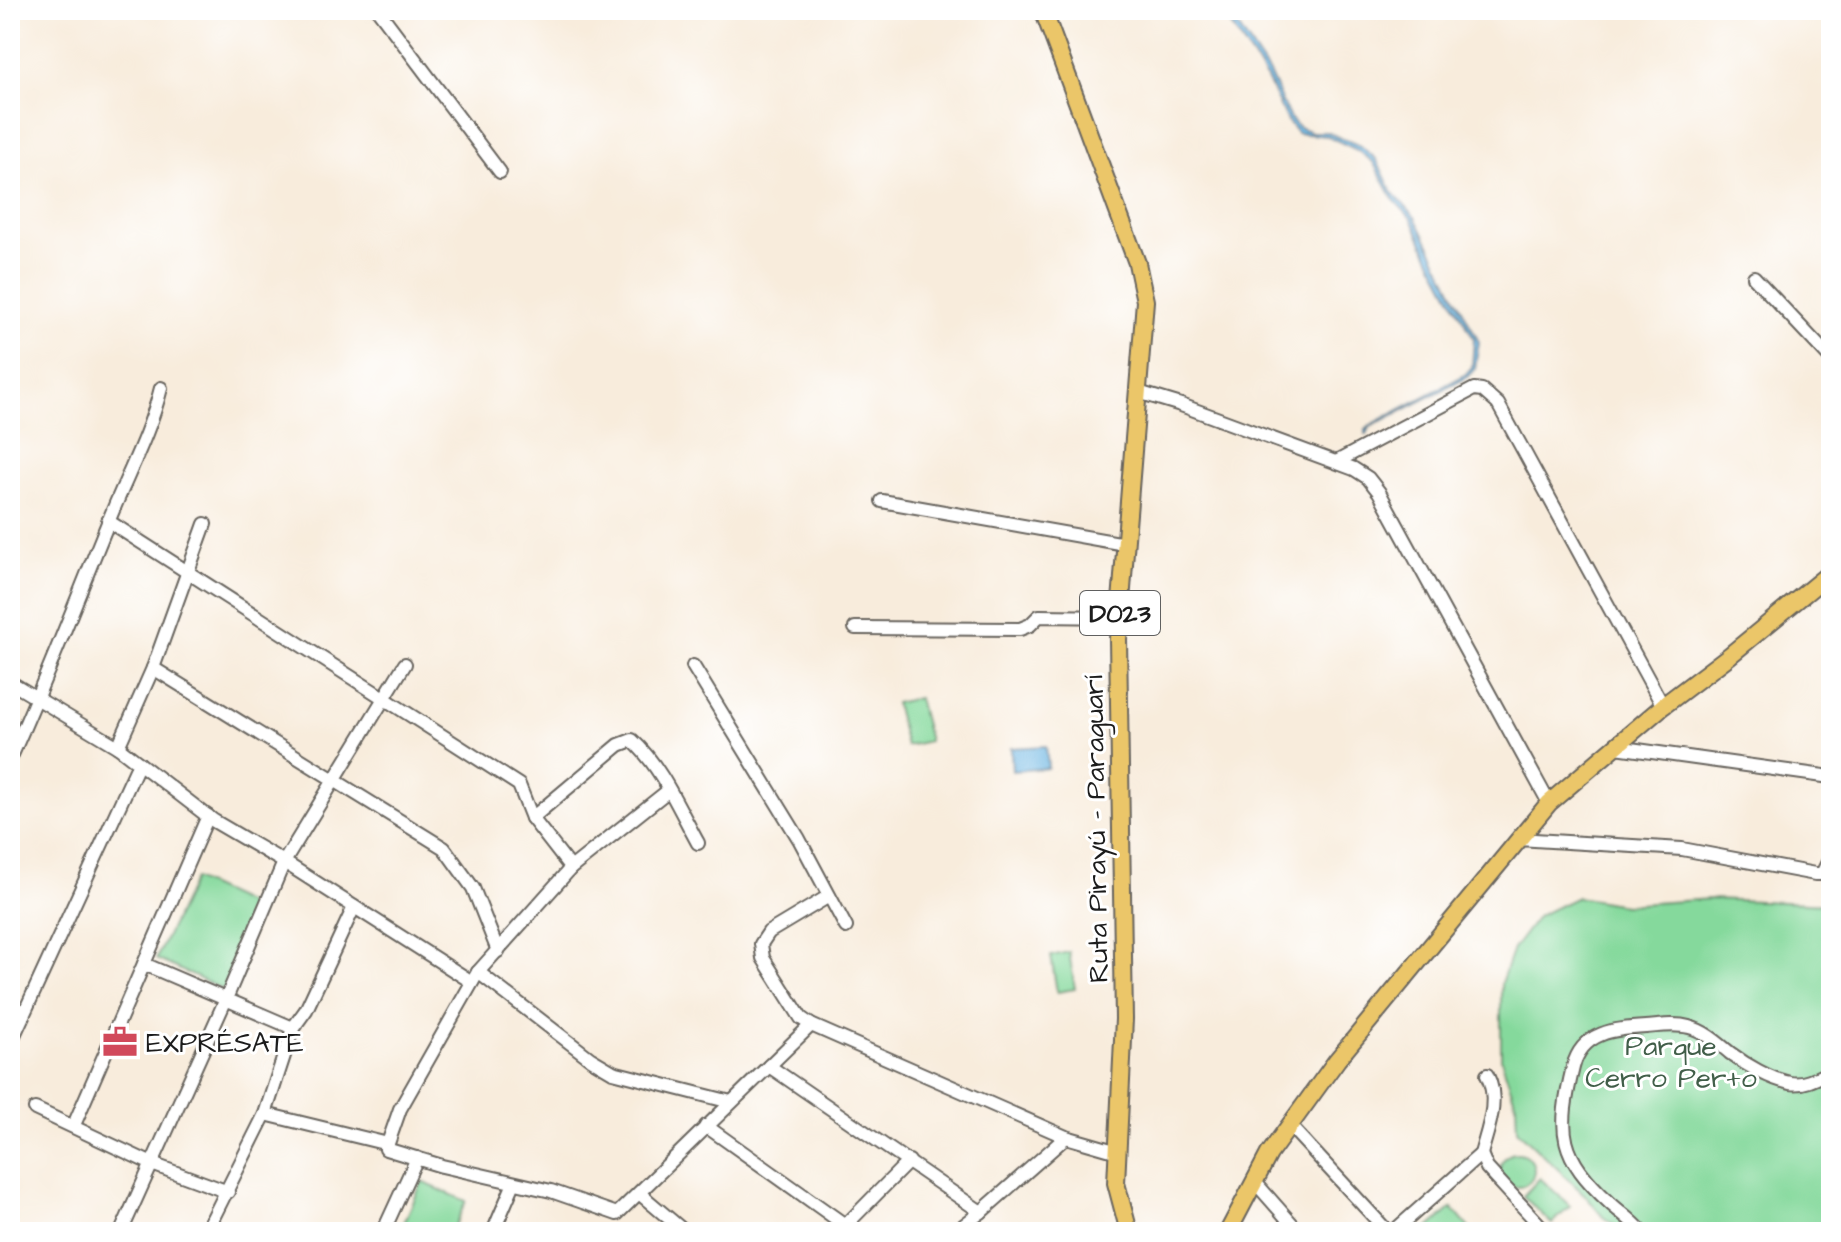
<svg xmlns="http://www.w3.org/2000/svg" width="1841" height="1242" viewBox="0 0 1841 1242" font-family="'Architects Daughter',sans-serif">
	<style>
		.green { fill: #85d99c; stroke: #507a5c; stroke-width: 2 }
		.water { fill: #68b3e1; stroke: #42687e; stroke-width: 2 }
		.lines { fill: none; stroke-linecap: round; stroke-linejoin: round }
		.minor-casing { stroke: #69655f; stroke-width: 16 }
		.major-casing { stroke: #69655f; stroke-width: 20 }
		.minor { stroke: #fff; stroke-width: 12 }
		.major { stroke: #ebc669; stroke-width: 16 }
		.labels { text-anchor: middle; stroke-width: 6; stroke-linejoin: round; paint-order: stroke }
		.shield { fill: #fff; stroke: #606060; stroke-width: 2 }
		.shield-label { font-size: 26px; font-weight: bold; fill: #1c1c1c }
		.street-label { font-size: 28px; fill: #1c1c1c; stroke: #fff }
		.poi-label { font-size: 28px; fill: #1c1c1c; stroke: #fff; text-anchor: start }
		.park-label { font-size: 28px; fill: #415e49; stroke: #fff }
	</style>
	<rect width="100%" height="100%" fill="#fff"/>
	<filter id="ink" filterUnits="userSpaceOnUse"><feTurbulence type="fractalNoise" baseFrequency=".0125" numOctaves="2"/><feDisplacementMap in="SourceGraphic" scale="16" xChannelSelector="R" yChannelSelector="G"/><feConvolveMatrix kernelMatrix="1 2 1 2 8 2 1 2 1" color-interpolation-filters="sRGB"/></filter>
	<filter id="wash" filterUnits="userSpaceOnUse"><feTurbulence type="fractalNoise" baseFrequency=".006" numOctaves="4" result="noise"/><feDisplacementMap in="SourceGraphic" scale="32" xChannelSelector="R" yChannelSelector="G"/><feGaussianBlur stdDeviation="1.8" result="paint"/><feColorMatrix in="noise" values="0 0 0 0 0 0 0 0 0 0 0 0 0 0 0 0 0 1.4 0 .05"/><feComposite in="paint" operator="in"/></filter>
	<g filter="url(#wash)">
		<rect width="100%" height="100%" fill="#f8ecdc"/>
		<g class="green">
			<polygon points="918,698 929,741 906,746 895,703"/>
			<polygon points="194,879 259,909 224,990 156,959"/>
			<polygon points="1577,897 1624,905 1711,899 1831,904 1831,1232 1625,1232 1603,1217 1585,1195 1517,1130 1516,1104 1501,1059 1501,983 1513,949 1538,916"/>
			<polygon points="1069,952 1075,989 1057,992 1051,956"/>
			<circle cx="1517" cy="1170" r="17"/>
			<polygon points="1540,1178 1570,1206 1552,1224 1523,1196"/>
			<polygon points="422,1182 466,1201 452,1232 400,1232"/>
			<polygon points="1452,1208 1470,1229 1466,1232 1424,1232"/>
		</g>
		<g class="water">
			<polygon points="1221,10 1226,10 1230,14 1269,73 1289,117 1298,127 1312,132 1327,132 1361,146 1376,159 1393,193 1415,217 1479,342 1475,368 1468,377 1370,427 1367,434 1365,434 1365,431 1369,426 1465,375 1472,367 1474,339 1429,256 1412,219 1394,200 1373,162 1359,151 1328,136 1297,133 1286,119 1267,79"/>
			<polygon points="1046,746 1048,768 1012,771 1011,748"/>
		</g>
	</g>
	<g filter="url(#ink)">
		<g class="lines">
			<g class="minor-casing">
				<g id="minor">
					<polyline points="378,10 500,172"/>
					<polyline points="1754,277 1831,359"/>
					<polyline points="1138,392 1181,405 1354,469 1368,478 1379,492 1549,803"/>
					<polyline points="1336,462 1474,389 1482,390 1498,404 1663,706"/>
					<polyline points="882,501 1125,544"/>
					<polyline points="108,521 519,785 532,818 571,868"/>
					<polyline points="855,628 1020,629 1030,625 1039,616 1120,617"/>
					<polyline points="693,666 799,839 846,927"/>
					<polyline points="153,668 444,848 473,888 498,951"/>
					<polyline points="10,682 118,747 214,821 284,862 472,982"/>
					<polyline points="118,747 153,668 205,524"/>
					<polyline points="1616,747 1831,777"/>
					<path d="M10 759C45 682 75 603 107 525 125 479 149 436 161 388"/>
					<polyline points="669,790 571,868 478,972 400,1109 386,1149 442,1166 551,1191 617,1214 811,1025"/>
					<path d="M532 818 619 745 632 740C661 766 679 809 698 843"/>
					<polyline points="1518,839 1682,849 1815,874 1831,874"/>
					<polyline points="1822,874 1831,856"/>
					<polyline points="829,896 769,932 761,944 763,958 801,1018 811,1025 1066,1137 1118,1152"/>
					<polyline points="144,964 293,1028"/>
					<polyline points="478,972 591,1059 613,1072 731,1102"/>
					<polyline points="10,1044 139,763"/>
					<polyline points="769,1066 981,1212"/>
					<polyline points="35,1109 152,1164 228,1192"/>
					<polyline points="265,1114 388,1144"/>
					<polyline points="74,1125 208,816"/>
					<polyline points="706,1126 845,1225"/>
					<polyline points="1290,1126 1388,1232"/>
					<polyline points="1481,1154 1487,1168 1546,1232"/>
					<path d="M1481 1154C1488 1128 1500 1100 1487 1075"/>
					<polyline points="1254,1181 1299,1232"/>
					<polyline points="639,1193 685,1232"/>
					<polyline points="121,1232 226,999 284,862 405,664"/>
					<polyline points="206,1232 265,1114 293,1028 306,1010 354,907"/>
					<polyline points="383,1232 417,1158"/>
					<polyline points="493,1232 514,1183"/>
					<polyline points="839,1232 909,1161"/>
					<polyline points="955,1232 981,1212 1066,1137"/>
					<polyline points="1393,1232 1481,1154"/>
					<path d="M1642 1232C1633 1221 1621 1213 1610 1203 1559 1156 1557 1133 1573 1067 1582 1031 1615 1029 1646 1027 1660 1026 1675 1023 1689 1027 1705 1031 1718 1043 1730 1053 1746 1065 1770 1079 1790 1083 1804 1086 1819 1077 1831 1071"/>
				</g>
			</g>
			<g class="major-casing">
				<g id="major">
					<polyline points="1043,10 1137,263 1145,301 1118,639 1124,1019 1116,1183 1129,1232"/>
					<polyline points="1228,1232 1269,1154 1337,1060 1549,803 1663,706 1729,656 1831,572"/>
				</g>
			</g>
			<use href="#minor" class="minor"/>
			<use href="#major" class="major"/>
		</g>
	</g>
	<defs>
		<g id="office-bare" transform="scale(2.76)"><path d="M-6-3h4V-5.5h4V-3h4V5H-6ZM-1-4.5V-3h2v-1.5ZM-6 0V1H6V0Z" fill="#d1495b" stroke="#fff" stroke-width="2.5" paint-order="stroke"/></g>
	</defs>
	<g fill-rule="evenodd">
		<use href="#office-bare" x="120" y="1042"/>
	</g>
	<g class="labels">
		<rect class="shield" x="1080" y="591" width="80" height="44" rx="6"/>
		<g class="shield-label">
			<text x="1120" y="622">D023</text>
		</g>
		<g class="street-label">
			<text transform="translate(1095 829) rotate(-91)" y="10">Ruta Pirayú - Paraguarí</text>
		</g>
		<g class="poi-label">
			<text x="146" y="1052">EXPRÉSATE</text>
		</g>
		<g class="park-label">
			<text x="1671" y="1055">Parque<tspan x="1671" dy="32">Cerro Per+o</tspan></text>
		</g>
	</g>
	<rect width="1841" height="1242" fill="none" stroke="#fff" stroke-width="40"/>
</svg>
